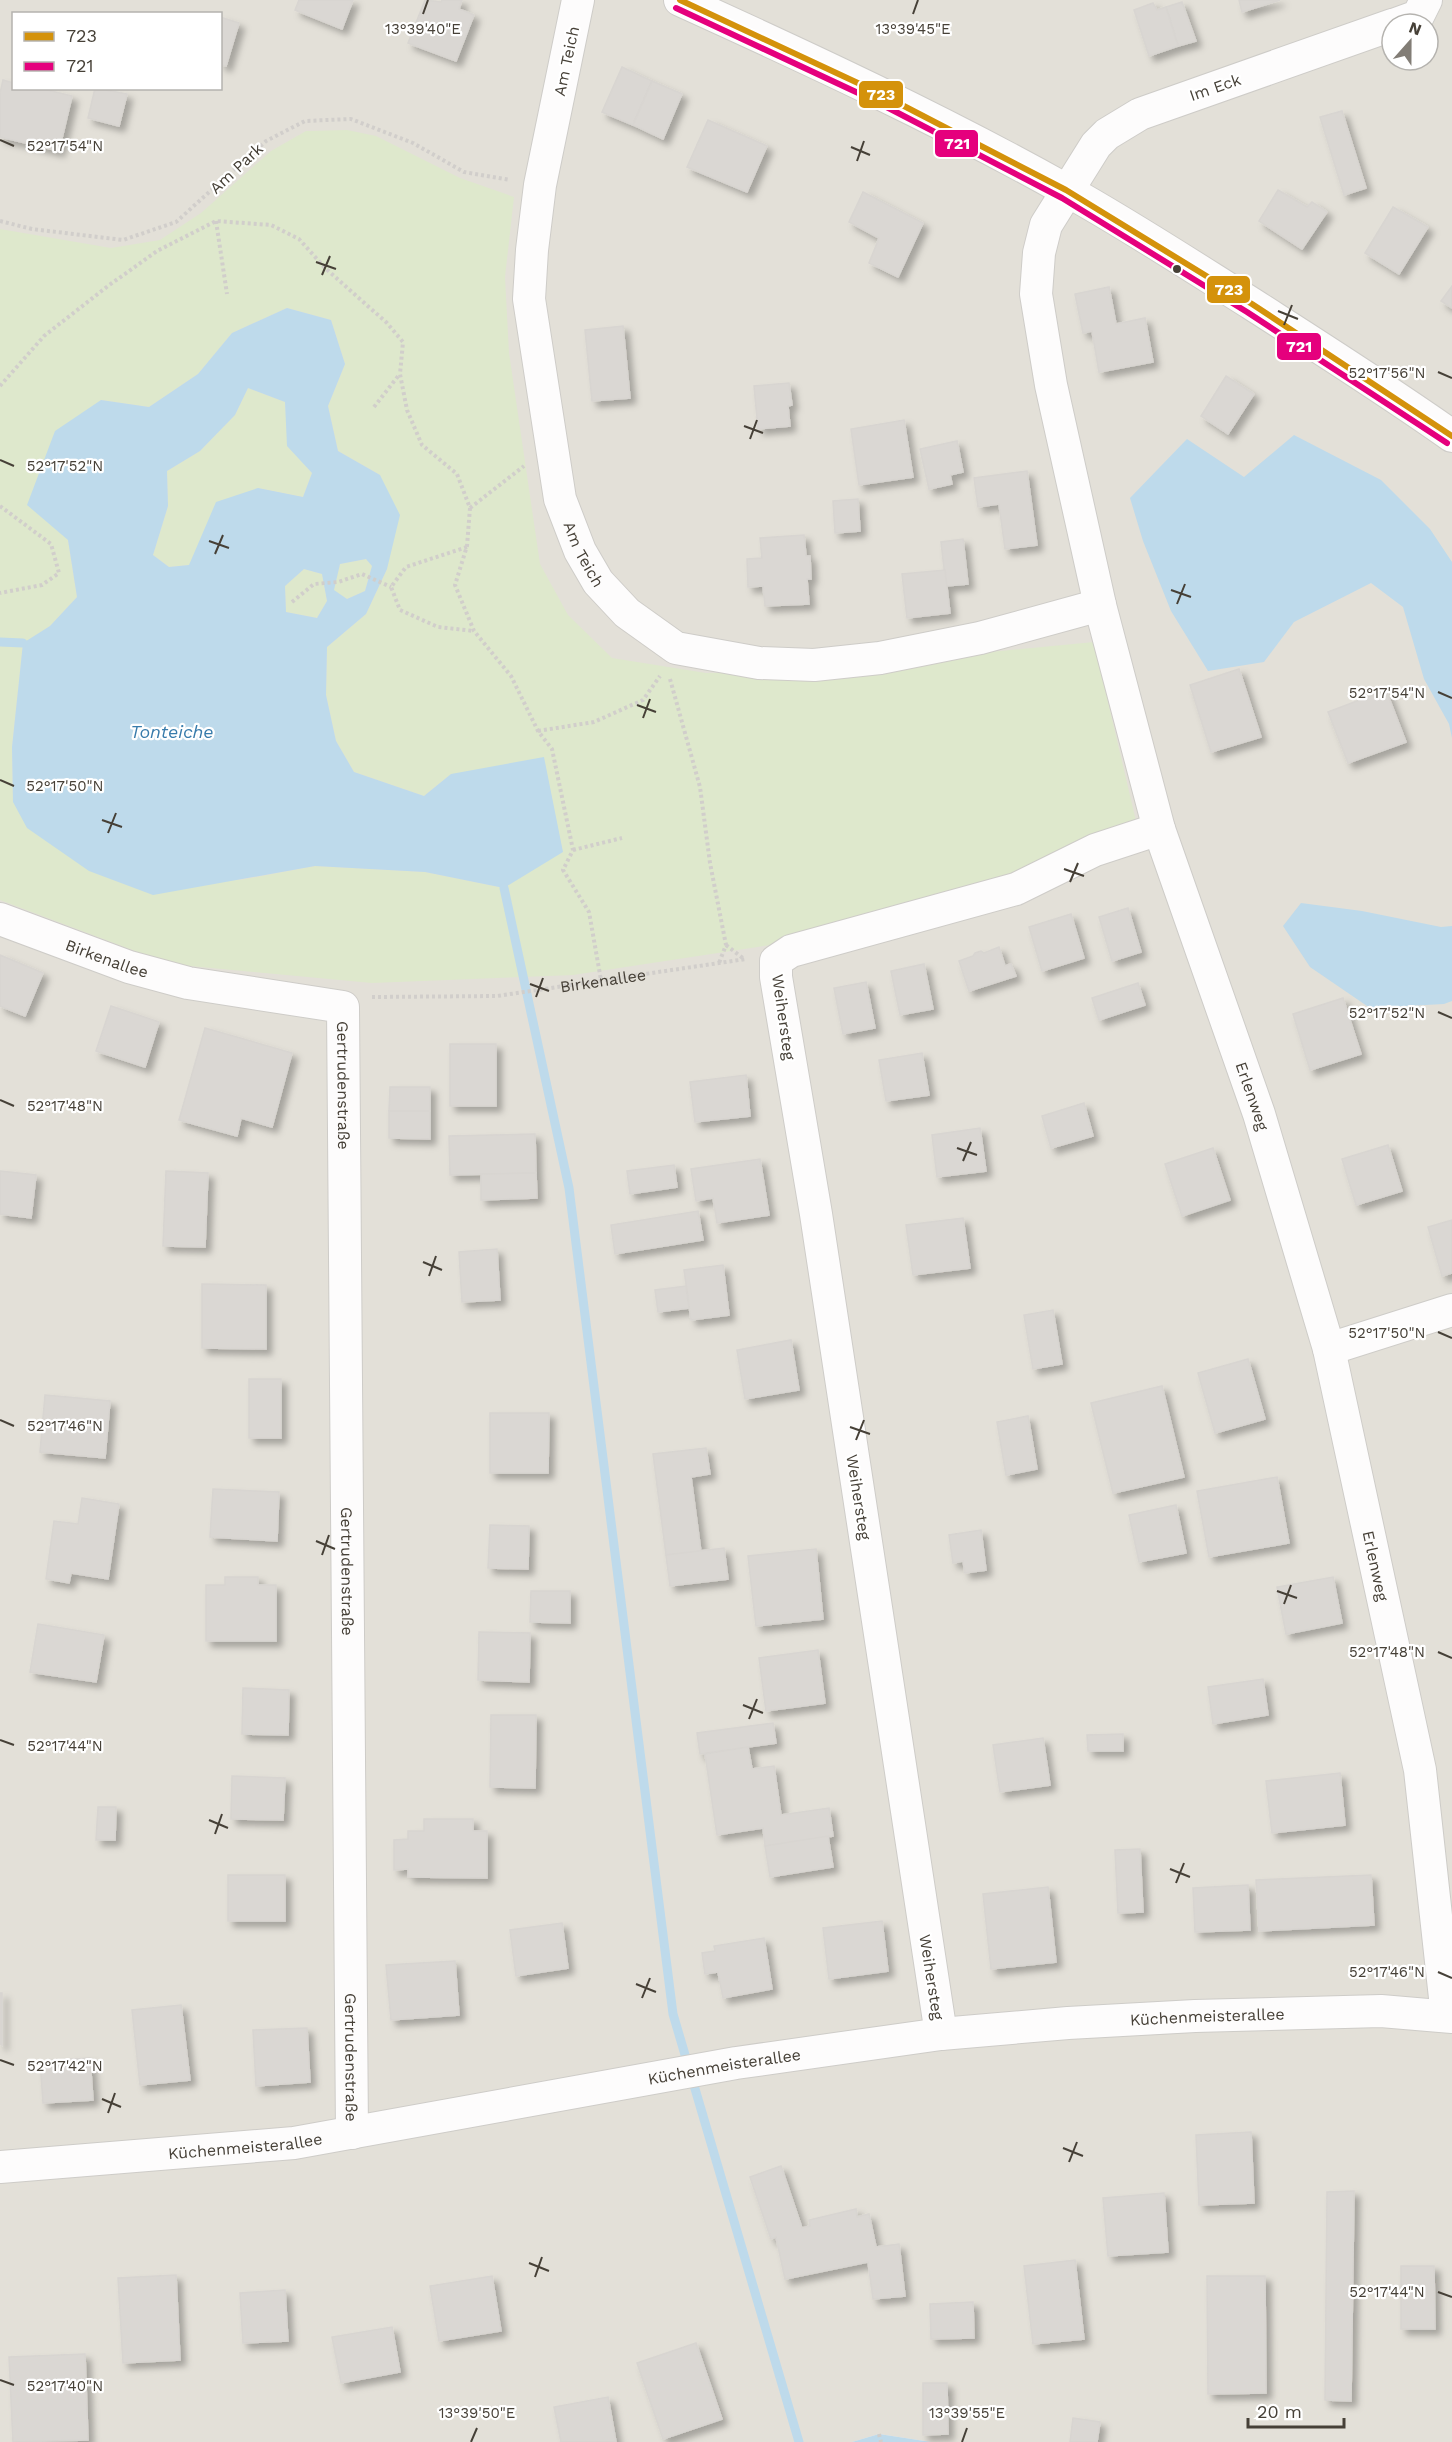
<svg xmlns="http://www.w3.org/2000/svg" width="1452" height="2442" viewBox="0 0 1452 2442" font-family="'Work Sans',sans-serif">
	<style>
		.residential { fill: #e3e0d8; fill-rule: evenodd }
		.green { fill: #dee8cc; fill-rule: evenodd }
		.water { fill: #bedaeb; fill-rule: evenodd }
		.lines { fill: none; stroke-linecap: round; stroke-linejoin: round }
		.stream { stroke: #bedaeb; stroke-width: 9 }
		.building { fill: #dad7d3; stroke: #d8d5d1; stroke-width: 1.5; filter: url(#shadow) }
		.minor-casing { stroke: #ceccc8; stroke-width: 34 }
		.path { stroke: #d1cecb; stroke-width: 4; stroke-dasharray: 3 3; stroke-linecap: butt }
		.minor { stroke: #fdfcfc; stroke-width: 32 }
		.bus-1-casing { stroke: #fff; stroke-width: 10 }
		.bus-2-casing { stroke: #fff; stroke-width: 10 }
		.bus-1 { stroke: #d4920b; stroke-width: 6 }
		.bus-2 { stroke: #e5007d; stroke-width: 6 }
		.ticks { fill: none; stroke: #464037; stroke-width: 2 }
		.bus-dot { fill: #464037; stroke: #fff; stroke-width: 2 }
		.labels { text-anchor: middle; stroke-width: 4.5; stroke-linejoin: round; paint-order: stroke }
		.street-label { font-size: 16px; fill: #464037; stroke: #fff }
		.water-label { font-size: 18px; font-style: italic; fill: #377bab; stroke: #fff }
		.ticks-label { font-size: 15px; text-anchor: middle; fill: #464037; stroke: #fff; stroke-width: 4.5; stroke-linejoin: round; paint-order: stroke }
		.line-badge { stroke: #fff; stroke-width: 2 }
		.badge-label { font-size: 16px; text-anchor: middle; font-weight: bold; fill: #fff }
	</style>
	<defs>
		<filter id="shadow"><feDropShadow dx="5.5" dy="5.5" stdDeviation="3" flood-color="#0004"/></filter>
	</defs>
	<rect width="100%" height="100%" fill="#f0eeeb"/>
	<path class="residential" d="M0 0H1452V2442H931L879 2434 852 2442H0ZM14 14H220V88H14ZM1392 24H1428V60H1392Z"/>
	<g class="green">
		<path d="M347 130 376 136 460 178 514 197 505 277 509 353 540 564 568 615 612 658 706 673 795 671 1094 642 1139 834 784 943 573 975 372 983 169 964 0 900V229L111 248 160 240 201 213 271 151 306 131ZM287 308 331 320 345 364 328 406 338 451 380 475 387 569 366 614 327 647 326 695 336 741 354 772 424 796 451 774 504 888 425 872 315 866 240 880 13 801 12 747 23 644 50 626 77 597 68 540 101 400 149 407 198 374 232 333Z"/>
		<polygon points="248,388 285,402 288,446 312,473 303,497 258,488 189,565 169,567 153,555 168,506 167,471 200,451 235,415"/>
		<polygon points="366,559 372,566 365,591 347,599 333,590 340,564"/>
		<polygon points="304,569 322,574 327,601 317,618 286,612 285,586"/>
	</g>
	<g class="water">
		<path d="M287 308 331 320 345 364 328 406 338 451 380 475 400 515 387 569 366 614 327 647 326 695 336 741 354 772 424 796 451 774 544 757 563 852 504 888 425 872 315 866 153 895 89 871 27 828 13 802 12 747 23 643 50 626 77 597 68 540 27 505 55 431 101 400 149 407 198 374 232 333ZM248 388 285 402 287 446 312 473 303 497 258 488 216 502 189 565 169 567 153 555 168 506 167 471 200 451 235 415ZM366 559 372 566 365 591 347 599 334 590 340 564ZM304 569 322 574 327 601 317 618 286 612 285 586Z"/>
		<polygon points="1294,435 1381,480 1430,529 1452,562 1452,738 1449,724 1424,679 1403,607 1371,583 1294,622 1264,662 1208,671 1171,611 1143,541 1130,498 1187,439 1244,477"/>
		<polygon points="1301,903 1362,911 1441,927 1452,926 1452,1001 1444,1004 1370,1008 1310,967 1283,926"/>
		<polygon points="879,2434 931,2442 852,2442"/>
	</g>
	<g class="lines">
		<g class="stream">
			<polyline points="0,642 23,643"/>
			<polyline points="504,888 569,1188 673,2014 799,2442"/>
		</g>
	</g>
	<g class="building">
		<polygon points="299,0 353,0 342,29 295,10"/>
		<polygon points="425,0 441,2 442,0 462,0 459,9 474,15 456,61 408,43"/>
		<polygon points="1239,0 1280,0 1242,12"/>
		<polygon points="1182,2 1196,41 1178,46 1166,7"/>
		<polygon points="1153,3 1157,10 1166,7 1178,46 1149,56 1134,10"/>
		<polygon points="220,17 239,23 226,66 220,64"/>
		<polygon points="622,67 652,81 633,125 602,112"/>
		<polygon points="3,80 14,83 14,88 39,88 72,96 59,151 0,137 0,93"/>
		<polygon points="652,81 682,94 663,139 633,125"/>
		<polygon points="95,88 127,94 119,126 88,118"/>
		<polygon points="1342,111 1366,188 1344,195 1320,117"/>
		<polygon points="708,120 767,146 747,192 687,167"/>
		<polygon points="1278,190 1307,207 1312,202 1327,212 1302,249 1259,221"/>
		<polygon points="863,192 923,223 898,277 869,263 879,238 849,222"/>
		<polygon points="1393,207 1428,227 1399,274 1365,253"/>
		<polygon points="1452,286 1452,308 1441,301"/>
		<polygon points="1109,287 1116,324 1145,318 1153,362 1099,372 1092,331 1083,333 1075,294"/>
		<polygon points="623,326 630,398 592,401 585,330"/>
		<polygon points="1226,376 1254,394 1228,434 1201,416"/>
		<polygon points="789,383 792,405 788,406 790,426 758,429 754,386"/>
		<polygon points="904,420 913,477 859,485 851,429"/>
		<polygon points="957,441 963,472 950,475 952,484 929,489 920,449"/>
		<polygon points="1027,471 1037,545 1005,549 999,504 978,507 974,478"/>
		<polygon points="858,499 860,531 835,533 833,501"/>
		<polygon points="804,535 806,556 810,556 811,579 807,579 809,604 765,606 763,586 748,587 747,559 762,558 760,538"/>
		<polygon points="963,539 968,584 946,586 941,542"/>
		<polygon points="945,570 950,613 907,618 902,574"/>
		<polygon points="1239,669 1261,737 1211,752 1190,685"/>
		<polygon points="1386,690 1406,742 1348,763 1328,712"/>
		<polygon points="1128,908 1141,952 1112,961 1099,917"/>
		<polygon points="1071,914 1084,958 1042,971 1029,927"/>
		<polygon points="999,947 1005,966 1011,964 1016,976 969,991 959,961 973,956 975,953 981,951 984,953"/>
		<polygon points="0,955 43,973 25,1016 0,1006"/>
		<polygon points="924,964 933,1009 900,1015 891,971"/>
		<polygon points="866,982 875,1028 843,1034 834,988"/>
		<polygon points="1138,983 1145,1005 1099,1020 1092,998"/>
		<polygon points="1343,998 1361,1054 1310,1070 1293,1014"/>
		<polygon points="111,1006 159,1022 145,1067 96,1051"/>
		<polygon points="205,1028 292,1053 272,1127 241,1118 237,1136 179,1120"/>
		<rect x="450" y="1044" width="46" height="62"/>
		<polygon points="922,1053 929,1095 886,1101 879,1060"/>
		<polygon points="746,1075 750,1116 695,1122 690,1082"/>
		<polygon points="390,1087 430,1087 430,1111 389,1111"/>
		<polygon points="1084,1103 1093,1136 1051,1148 1042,1116"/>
		<polygon points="389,1111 430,1111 430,1139 389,1138"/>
		<polygon points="980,1128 986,1171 937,1177 932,1135"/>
		<polygon points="535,1134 536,1173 450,1175 449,1136"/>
		<polygon points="1388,1145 1402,1191 1356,1205 1342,1159"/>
		<polygon points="1213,1148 1230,1200 1182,1216 1165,1164"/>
		<polygon points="760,1159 769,1215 717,1223 713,1198 696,1201 691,1169"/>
		<polygon points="674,1165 677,1187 630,1194 627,1171"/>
		<polygon points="0,1171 36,1175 31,1218 0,1214"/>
		<polygon points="166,1171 208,1173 205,1247 163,1246"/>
		<polygon points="536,1173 537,1198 481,1200 481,1174"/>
		<polygon points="698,1211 703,1240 615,1254 611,1225"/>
		<polygon points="963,1218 970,1268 913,1275 906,1225"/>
		<polygon points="1452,1220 1452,1273 1442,1276 1428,1227"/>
		<polygon points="497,1249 500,1300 462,1302 459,1252"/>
		<polygon points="723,1265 729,1315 691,1320 684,1270"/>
		<polygon points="202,1284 266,1285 266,1349 202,1348"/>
		<polygon points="686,1286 689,1308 658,1312 655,1290"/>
		<polygon points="1053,1310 1062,1364 1033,1369 1024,1315"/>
		<polygon points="791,1340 799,1390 745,1399 737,1350"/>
		<polygon points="1248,1359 1265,1419 1215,1433 1198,1373"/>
		<rect x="249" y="1379" width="32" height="59"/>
		<polygon points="1162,1386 1184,1477 1113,1493 1091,1403"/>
		<polygon points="45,1395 110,1401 105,1458 40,1452"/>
		<polygon points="490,1413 549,1413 548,1473 490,1473"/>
		<polygon points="1028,1416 1037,1469 1006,1475 997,1422"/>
		<polygon points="706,1448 710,1474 691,1477 701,1552 666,1555 653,1454"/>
		<polygon points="1277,1477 1289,1543 1209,1557 1197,1491"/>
		<polygon points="213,1489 279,1492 277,1541 210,1537"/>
		<polygon points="82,1498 119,1504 108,1579 71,1573 69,1583 46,1579 54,1521 78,1524"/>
		<polygon points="1176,1505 1186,1553 1139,1562 1129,1515"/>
		<polygon points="490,1525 529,1526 528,1569 488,1568"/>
		<polygon points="981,1530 986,1570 965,1573 963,1561 953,1563 949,1535"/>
		<polygon points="724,1548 728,1579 670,1586 666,1555"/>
		<polygon points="816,1549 823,1619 756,1626 748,1556"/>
		<polygon points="225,1577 258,1577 258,1585 276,1585 276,1641 206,1641 206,1585 225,1585"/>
		<polygon points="1333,1577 1342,1623 1286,1634 1277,1587"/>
		<polygon points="531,1591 570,1591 570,1623 530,1622"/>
		<polygon points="38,1624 104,1635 96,1682 30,1672"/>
		<polygon points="479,1632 530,1633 529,1682 478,1680"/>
		<polygon points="818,1650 825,1703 766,1711 759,1658"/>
		<polygon points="1263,1679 1268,1715 1213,1724 1208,1687"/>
		<polygon points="243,1688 289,1690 288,1735 242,1734"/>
		<polygon points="491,1715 536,1715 535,1788 490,1787"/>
		<polygon points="773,1723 776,1743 700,1754 697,1733"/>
		<polygon points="1123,1734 1123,1751 1088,1751 1087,1735"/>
		<polygon points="1043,1738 1050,1785 1000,1792 993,1745"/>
		<polygon points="748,1747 752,1769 774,1766 781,1815 829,1808 833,1836 765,1846 763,1828 717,1835 705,1754"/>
		<polygon points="1340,1773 1345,1825 1272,1833 1266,1781"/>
		<polygon points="232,1776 285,1778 283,1820 231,1819"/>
		<polygon points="98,1807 116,1807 115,1840 96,1840"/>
		<polygon points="424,1819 473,1819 473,1831 487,1831 487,1878 408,1877 408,1869 394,1870 394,1840 408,1839 408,1831 424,1831"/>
		<polygon points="828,1836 833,1867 770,1877 765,1846"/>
		<polygon points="1140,1849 1143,1912 1118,1913 1115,1850"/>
		<rect x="228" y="1875" width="57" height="46"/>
		<polygon points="1371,1875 1374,1925 1259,1931 1256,1880"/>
		<polygon points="1248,1885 1250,1930 1195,1932 1193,1888"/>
		<polygon points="1048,1887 1056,1962 991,1969 983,1894"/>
		<polygon points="882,1921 888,1971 829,1979 823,1928"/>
		<polygon points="562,1923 568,1968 516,1976 510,1930"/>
		<polygon points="764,1938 772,1989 723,1998 718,1972 705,1974 702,1953 715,1951 714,1946"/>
		<polygon points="455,1961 459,2015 391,2020 386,1965"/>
		<polygon points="0,1993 2,1993 2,2045 0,2044"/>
		<polygon points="181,2005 190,2080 140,2085 132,2010"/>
		<polygon points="307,2028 310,2082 256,2086 253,2030"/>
		<polygon points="90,2058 93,2100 43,2103 40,2061"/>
		<polygon points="1251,2132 1254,2203 1199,2205 1196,2135"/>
		<polygon points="781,2166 802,2228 810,2226 809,2220 856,2209 857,2217 869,2214 876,2247 899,2244 905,2296 873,2299 868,2262 785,2279 776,2237 771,2239 750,2177"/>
		<polygon points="1354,2191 1351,2401 1325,2400 1327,2192"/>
		<polygon points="1164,2193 1168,2252 1108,2256 1103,2198"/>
		<polygon points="1075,2260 1084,2339 1033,2344 1024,2266"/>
		<polygon points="1401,2266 1434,2266 1435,2329 1401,2329"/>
		<polygon points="176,2275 180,2360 123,2363 118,2278"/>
		<polygon points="492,2276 501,2331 439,2341 430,2286"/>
		<polygon points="1207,2276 1265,2276 1266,2393 1208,2394"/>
		<polygon points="285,2290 288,2341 243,2343 240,2293"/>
		<polygon points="973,2302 974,2338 931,2339 930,2304"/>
		<polygon points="392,2327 400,2372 341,2383 332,2337"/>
		<polygon points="696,2343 722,2419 663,2439 637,2363"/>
		<polygon points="85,2354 88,2440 13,2442 9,2357"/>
		<polygon points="923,2383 947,2383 948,2434 923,2435"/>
		<polygon points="608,2397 616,2442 561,2442 554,2407"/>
		<polygon points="1073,2418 1100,2422 1097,2442 1070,2442"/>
	</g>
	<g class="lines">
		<g class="minor-casing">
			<g id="minor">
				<path id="s2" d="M578 0 540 185 532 250 529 299 560 499 580 551 598 582 627 613 676 648 759 663 814 665 880 658 980 638 1100 605"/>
				<path d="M680 0C810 59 941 120 1066 190 1129 225 1190 265 1252 304 1319 347 1387 390 1452 436"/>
				<polyline points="1396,24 1418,16 1426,0"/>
				<path id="s3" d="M1392 25 1140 114 1107 134 1096 145 1046 225 1039 253 1036 294 1051 385 1100 605 1159 829 1259 1114 1329 1349 1420 1770 1447 2016"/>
				<path id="s4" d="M0 919 129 967 188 983 343 1007 352 2133"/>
				<polyline points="1329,1349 1452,1310"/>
				<polyline points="941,2034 816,1214 776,977 776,961 791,951 1016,889 1095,850 1159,829"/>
				<path id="s5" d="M0 2167 294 2143 736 2063 941 2034 1068 2023 1195 2016 1381 2011 1452 2017"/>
			</g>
		</g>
		<g class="path">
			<polyline points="0,221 32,229 123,240 176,222 266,141 305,121 351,119 413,143 464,172 510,180"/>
			<polyline points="216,221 227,294"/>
			<polyline points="0,386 44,336 108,286 157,251 216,221 271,225 299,239 325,268 387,323 403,342 400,374 407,410 422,445 457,474 470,508 467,546 455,585 474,631 511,676 538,731 552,749 573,850 563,870 589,912 601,980"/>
			<polyline points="374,407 399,375"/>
			<polyline points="0,506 51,544 59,573 42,585 0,593"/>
			<polyline points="470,508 524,466"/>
			<polyline points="467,547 406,567 391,587 400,610 438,627 474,631"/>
			<polyline points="292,602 314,584 338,582 362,574 391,587"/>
			<polyline points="670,679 700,787 710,863 726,945 719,963"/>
			<polyline points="538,731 594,722 643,700 660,676"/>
			<polyline points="573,850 622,838"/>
			<polyline points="726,945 744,959"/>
			<path id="s1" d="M372 997 497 996 746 959"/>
			<polyline points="879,2434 881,2442"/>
		</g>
		<use href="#minor" class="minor"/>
		<g class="bus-1-casing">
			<polyline id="bus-1" points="680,0 875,91 1066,190 1252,304 1452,436"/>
		</g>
		<g class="bus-2-casing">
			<polyline id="bus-2" points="676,8 871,99 1062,198 1247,312 1447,443"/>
		</g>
		<use href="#bus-1" class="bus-1"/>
		<use href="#bus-2" class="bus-2"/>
	</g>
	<path class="ticks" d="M423 14 428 0M913 14 918 0M0 140 14 146M851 147 870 155M857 161 864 141M316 262 336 269M322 275 330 256M1278 311 1298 319M1284 325 1292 305M1438 372 1452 378M744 426 763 433M750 439 757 420M0 460 14 466M209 541 229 548M215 554 223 535M1171 590 1191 597M1177 604 1185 584M1438 692 1452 698M637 705 656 712M643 718 650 699M0 780 14 786M102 820 122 827M108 833 116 813M1064 869 1084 876M1070 882 1078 863M530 984 549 991M536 997 543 978M1438 1012 1452 1018M0 1100 14 1106M957 1148 977 1155M963 1161 971 1142M423 1262 442 1270M429 1276 436 1256M1438 1332 1452 1338M0 1420 14 1426M850 1427 870 1434M856 1440 864 1420M316 1541 335 1549M322 1555 329 1535M1277 1591 1297 1598M1284 1604 1291 1585M1438 1652 1452 1658M743 1705 763 1713M749 1719 757 1699M0 1740 14 1745M209 1820 228 1828M215 1834 222 1814M1170 1869 1190 1877M1176 1883 1184 1863M1438 1972 1452 1978M636 1984 656 1992M642 1998 650 1978M0 2060 14 2065M102 2099 121 2107M108 2113 115 2093M1063 2148 1083 2156M1069 2162 1077 2142M529 2263 549 2271M535 2277 542 2257M1438 2292 1452 2297M0 2380 14 2385M471 2442 477 2428M962 2442 967 2428"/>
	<circle class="bus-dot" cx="1177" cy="269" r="5"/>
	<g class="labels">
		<g class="street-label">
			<text transform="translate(566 61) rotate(-78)" y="6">Am Teich</text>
			<text transform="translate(1215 87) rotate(-19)" y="6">Im Eck</text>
			<text transform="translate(236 168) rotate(-43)" y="6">Am Park</text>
			<text dy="6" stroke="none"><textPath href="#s2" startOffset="566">Am Teich</textPath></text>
			<text dy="6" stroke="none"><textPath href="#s4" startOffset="114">Birkenallee</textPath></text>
			<text dy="6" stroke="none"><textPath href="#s1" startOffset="232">Birkenallee</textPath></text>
			<text transform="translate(784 1017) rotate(82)" y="6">Weihersteg</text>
			<text dy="6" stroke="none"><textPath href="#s4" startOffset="434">Gertrudenstraße</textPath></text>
			<text dy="6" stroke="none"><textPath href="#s3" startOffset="1318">Erlenweg</textPath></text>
			<text transform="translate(859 1497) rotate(81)" y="6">Weihersteg</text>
			<text dy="6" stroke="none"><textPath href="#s3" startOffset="1804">Erlenweg</textPath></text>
			<text dy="6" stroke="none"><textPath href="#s4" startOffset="920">Gertrudenstraße</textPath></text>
			<text transform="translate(932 1977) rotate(81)" y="6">Weihersteg</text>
			<text dy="6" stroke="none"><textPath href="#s5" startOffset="1218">Küchenmeisterallee</textPath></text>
			<text dy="6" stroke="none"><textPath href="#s4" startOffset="1406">Gertrudenstraße</textPath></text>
			<text dy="6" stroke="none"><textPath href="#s5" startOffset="732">Küchenmeisterallee</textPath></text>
			<text dy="6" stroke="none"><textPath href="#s5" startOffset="246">Küchenmeisterallee</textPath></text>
		</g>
		<g class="water-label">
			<text x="172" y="738">Tonteiche</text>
		</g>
	</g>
	<g class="ticks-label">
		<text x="423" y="34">13°39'40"E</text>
		<text x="913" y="34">13°39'45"E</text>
		<text x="65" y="151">52°17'54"N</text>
		<text x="1387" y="378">52°17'56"N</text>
		<text x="65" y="471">52°17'52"N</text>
		<text x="1387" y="698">52°17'54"N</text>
		<text x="65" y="791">52°17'50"N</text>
		<text x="1387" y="1018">52°17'52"N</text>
		<text x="65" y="1111">52°17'48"N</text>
		<text x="1387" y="1338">52°17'50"N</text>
		<text x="65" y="1431">52°17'46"N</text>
		<text x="1387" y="1657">52°17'48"N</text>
		<text x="65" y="1751">52°17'44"N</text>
		<text x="1387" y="1977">52°17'46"N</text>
		<text x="65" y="2071">52°17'42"N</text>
		<text x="1387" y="2297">52°17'44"N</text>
		<text x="65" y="2391">52°17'40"N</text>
		<text x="477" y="2418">13°39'50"E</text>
		<text x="967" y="2418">13°39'55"E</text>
	</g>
	<g class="line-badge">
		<rect x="858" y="80" width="46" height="29" rx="6" fill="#d4920b"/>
		<rect x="934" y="129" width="45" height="29" rx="6" fill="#e5007d"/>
		<rect x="1206" y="275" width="45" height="29" rx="6" fill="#d4920b"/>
		<rect x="1276" y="332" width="46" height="29" rx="6" fill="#e5007d"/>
	</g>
	<g class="badge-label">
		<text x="881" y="100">723</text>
		<text x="957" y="149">721</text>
		<text x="1229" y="295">723</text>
		<text x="1299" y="352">721</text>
	</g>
	<rect x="12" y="12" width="210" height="78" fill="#ffffff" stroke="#b5b3af" stroke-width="1.5"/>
	<rect x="24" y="32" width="30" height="9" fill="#d4920b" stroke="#b5b3af" stroke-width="1.5"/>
	<text x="66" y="42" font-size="18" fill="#464037">723</text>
	<rect x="24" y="62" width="30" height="9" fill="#e5007d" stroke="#b5b3af" stroke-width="1.5"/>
	<text x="66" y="72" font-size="18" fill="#464037">721</text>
	<g transform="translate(1410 42) rotate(21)"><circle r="28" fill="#ffffff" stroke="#b5b3af" stroke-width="1.5"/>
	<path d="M0-4.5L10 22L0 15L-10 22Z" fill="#827d76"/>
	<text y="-9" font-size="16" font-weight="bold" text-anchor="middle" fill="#464037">N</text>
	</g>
	<path d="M1248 2418v9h96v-9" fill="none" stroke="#464037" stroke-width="3"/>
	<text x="1257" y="2418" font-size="18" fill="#464037" stroke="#ffffff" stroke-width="4.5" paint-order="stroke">20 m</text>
</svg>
